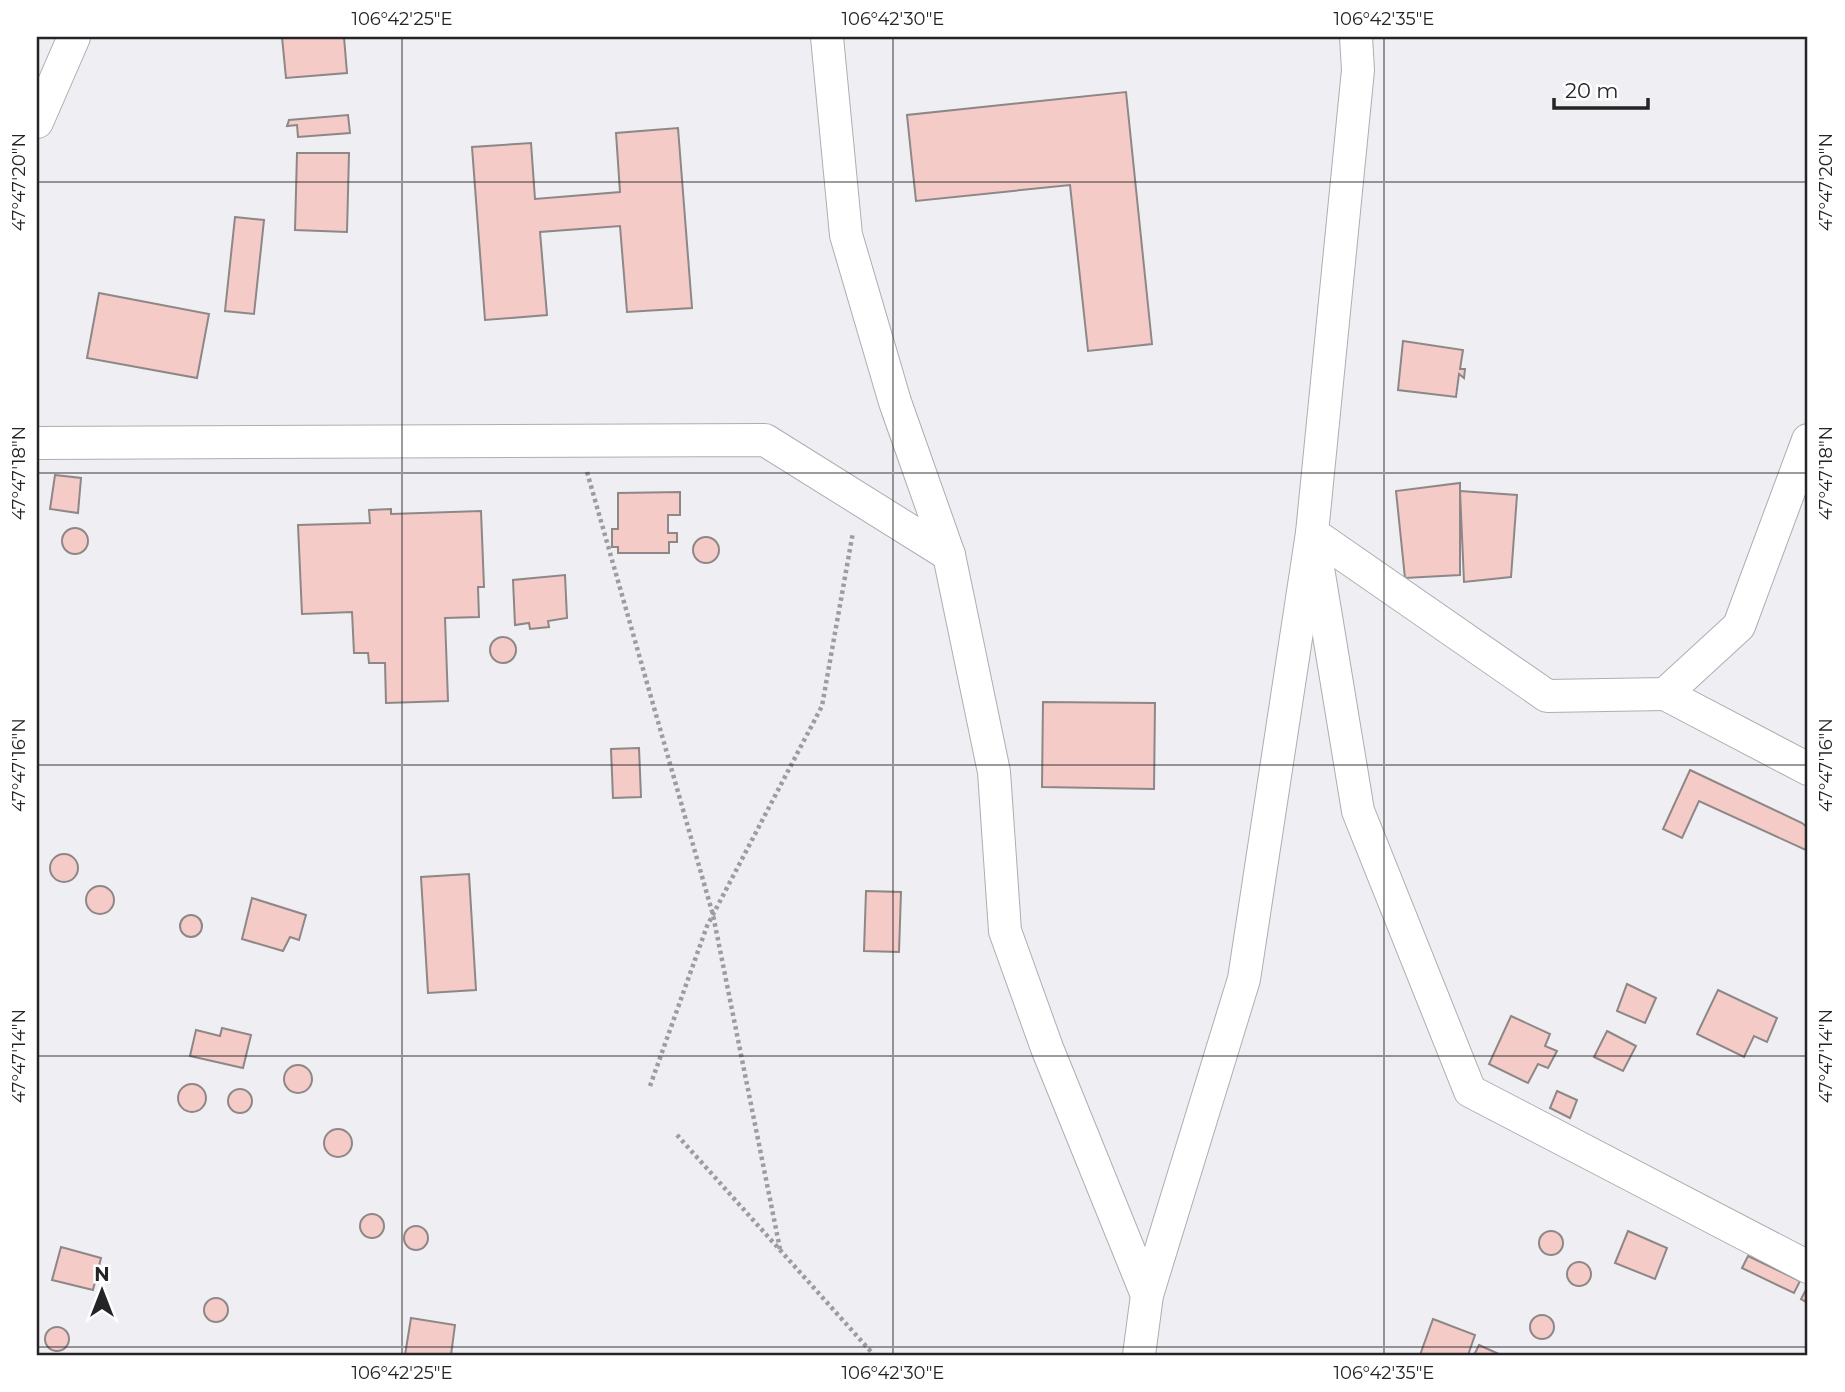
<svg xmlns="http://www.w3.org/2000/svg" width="1845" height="1392" viewBox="0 0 1845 1392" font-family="Montserrat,sans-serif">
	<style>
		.building { fill: #f5cbc7; stroke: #8e8787; stroke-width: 2 }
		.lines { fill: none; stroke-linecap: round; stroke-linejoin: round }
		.street-casing { stroke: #aeadb2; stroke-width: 34 }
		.path { stroke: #9d9ca0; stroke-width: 4.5; stroke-dasharray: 3.5 3.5; stroke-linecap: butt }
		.street { stroke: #fff; stroke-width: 32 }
		.ticks { fill: none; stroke: #242426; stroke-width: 2; stroke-opacity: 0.45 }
		.neatline { fill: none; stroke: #242426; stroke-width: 2.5 }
		.ticks-label { font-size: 18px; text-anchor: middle; fill: #242426 }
	</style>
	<rect width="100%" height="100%" fill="#efeef3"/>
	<g class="building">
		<polygon points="282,37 344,37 347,73 286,78"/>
		<polygon points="1126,92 1152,344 1088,351 1070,185 916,201 907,115"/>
		<polygon points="348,115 350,133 298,137 297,125 287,126 289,120"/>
		<polygon points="678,128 692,308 627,312 620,226 540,232 547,315 485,320 472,147 531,143 535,199 620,192 616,133"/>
		<polygon points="297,153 349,153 347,232 295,230"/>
		<polygon points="235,217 264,220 254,314 225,311"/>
		<polygon points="99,293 209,314 197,378 87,358"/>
		<polygon points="1403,341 1463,350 1460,369 1465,369 1464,378 1459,374 1456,397 1398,390"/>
		<polygon points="55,475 81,478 78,513 50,509"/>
		<polygon points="1460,483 1460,575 1405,578 1396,491"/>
		<polygon points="1460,491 1517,495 1511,577 1464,582"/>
		<polygon points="680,492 680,515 668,515 668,533 677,533 677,542 669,542 669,553 618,553 618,547 612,547 612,529 618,529 618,493"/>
		<polygon points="391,509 391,514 481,511 484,587 478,587 479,617 445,618 448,701 386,703 385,663 369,663 368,653 354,653 352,612 302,614 298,525 370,523 369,510"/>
		<circle cx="75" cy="541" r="13"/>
		<circle cx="706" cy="550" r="13"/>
		<polygon points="565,575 567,618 548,621 549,627 530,629 529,623 515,625 513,580"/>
		<circle cx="503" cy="650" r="13"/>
		<polygon points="1043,702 1155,703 1154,789 1042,787"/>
		<polygon points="639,748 641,797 613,798 611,749"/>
		<polygon points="1690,770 1802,823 1808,828 1808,851 1699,801 1682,838 1663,829"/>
		<circle cx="64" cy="868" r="14"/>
		<polygon points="469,874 476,990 428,993 421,877"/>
		<circle cx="100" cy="900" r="14"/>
		<polygon points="866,891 901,892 899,952 864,951"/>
		<polygon points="252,898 306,915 299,940 290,937 283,951 242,939"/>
		<circle cx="191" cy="926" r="11"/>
		<polygon points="1627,984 1656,998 1645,1023 1617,1011"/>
		<polygon points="1718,990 1777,1018 1767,1042 1754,1036 1744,1057 1697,1034"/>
		<polygon points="1511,1016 1550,1034 1545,1046 1557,1051 1548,1068 1538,1064 1528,1083 1489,1064"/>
		<polygon points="222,1028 251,1035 243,1068 190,1056 196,1030 220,1036"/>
		<polygon points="1607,1031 1636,1046 1623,1071 1594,1057"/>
		<circle cx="298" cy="1079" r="14"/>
		<circle cx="192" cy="1098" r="14"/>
		<circle cx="240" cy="1101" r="12"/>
		<polygon points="1557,1091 1577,1100 1570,1118 1550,1108"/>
		<circle cx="338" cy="1143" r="14"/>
		<circle cx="372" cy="1226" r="12"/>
		<circle cx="416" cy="1238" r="12"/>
		<circle cx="1551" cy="1243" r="12"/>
		<polygon points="1628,1231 1667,1248 1655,1279 1615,1263"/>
		<polygon points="61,1247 101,1258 93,1290 52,1280"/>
		<polygon points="1748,1256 1800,1281 1794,1293 1742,1268"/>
		<circle cx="1579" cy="1274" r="12"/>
		<polygon points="1808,1286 1808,1303 1801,1299"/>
		<circle cx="216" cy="1310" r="12"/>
		<circle cx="1542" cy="1327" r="12"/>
		<polygon points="411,1318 455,1325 451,1355 405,1355"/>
		<polygon points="1433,1319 1475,1335 1468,1355 1420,1355"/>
		<circle cx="57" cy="1339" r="12"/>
		<polygon points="1479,1345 1501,1355 1474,1355"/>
	</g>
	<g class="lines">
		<g class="street-casing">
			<g id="street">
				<polyline points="827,37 846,235 895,402 949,555 994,772 1005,931 1047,1048 1147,1295"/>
				<polyline points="37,122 74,37"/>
				<polyline points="37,443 765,440 949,555"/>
				<polyline points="1312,533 1547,696 1665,694 1739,626 1808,440"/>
				<polyline points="1317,562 1358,811 1470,1091 1808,1267"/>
				<polyline points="1665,694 1808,769"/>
				<polyline points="1139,1355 1147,1295 1244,979 1312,533 1358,70 1356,37"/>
			</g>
		</g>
		<g class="path">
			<polyline points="587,472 713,915 780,1249"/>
			<polyline points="650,1086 707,926 822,706 853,532"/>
			<polyline points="677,1135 874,1355"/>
		</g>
		<use href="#street" class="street"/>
	</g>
	<path class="ticks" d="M402 37V1355M893 37V1355M1384 37V1355M37 182H1808M37 473H1808M37 765H1808M37 1056H1808M37 1347H1808"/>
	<rect width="1845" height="1392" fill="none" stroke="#ffffff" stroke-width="77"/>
	<g transform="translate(102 1291)" stroke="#ffffff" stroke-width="5" paint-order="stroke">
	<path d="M0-5L12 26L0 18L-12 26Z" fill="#242426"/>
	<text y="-10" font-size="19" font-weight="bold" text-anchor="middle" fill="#242426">N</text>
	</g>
	<path d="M1554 98v10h94v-10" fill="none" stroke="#242426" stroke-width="3.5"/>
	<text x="1565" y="98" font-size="21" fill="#242426" stroke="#ffffff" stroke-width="5" paint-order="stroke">20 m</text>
	<rect x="38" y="38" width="1768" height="1316" class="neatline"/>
	<g class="ticks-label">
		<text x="402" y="25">106°42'25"E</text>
		<text x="893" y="25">106°42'30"E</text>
		<text x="1384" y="25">106°42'35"E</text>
		<text transform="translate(19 182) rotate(-90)" y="6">47°47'20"N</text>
		<text transform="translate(1826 182) rotate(-90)" y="6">47°47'20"N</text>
		<text transform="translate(19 473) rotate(-90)" y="6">47°47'18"N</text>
		<text transform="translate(1826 473) rotate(-90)" y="6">47°47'18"N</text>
		<text transform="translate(19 765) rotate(-90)" y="6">47°47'16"N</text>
		<text transform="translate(1826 765) rotate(-90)" y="6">47°47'16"N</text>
		<text transform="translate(19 1056) rotate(-90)" y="6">47°47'14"N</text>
		<text transform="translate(1826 1056) rotate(-90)" y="6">47°47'14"N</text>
		<text x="402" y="1379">106°42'25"E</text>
		<text x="893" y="1379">106°42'30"E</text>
		<text x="1384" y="1379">106°42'35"E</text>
	</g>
</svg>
